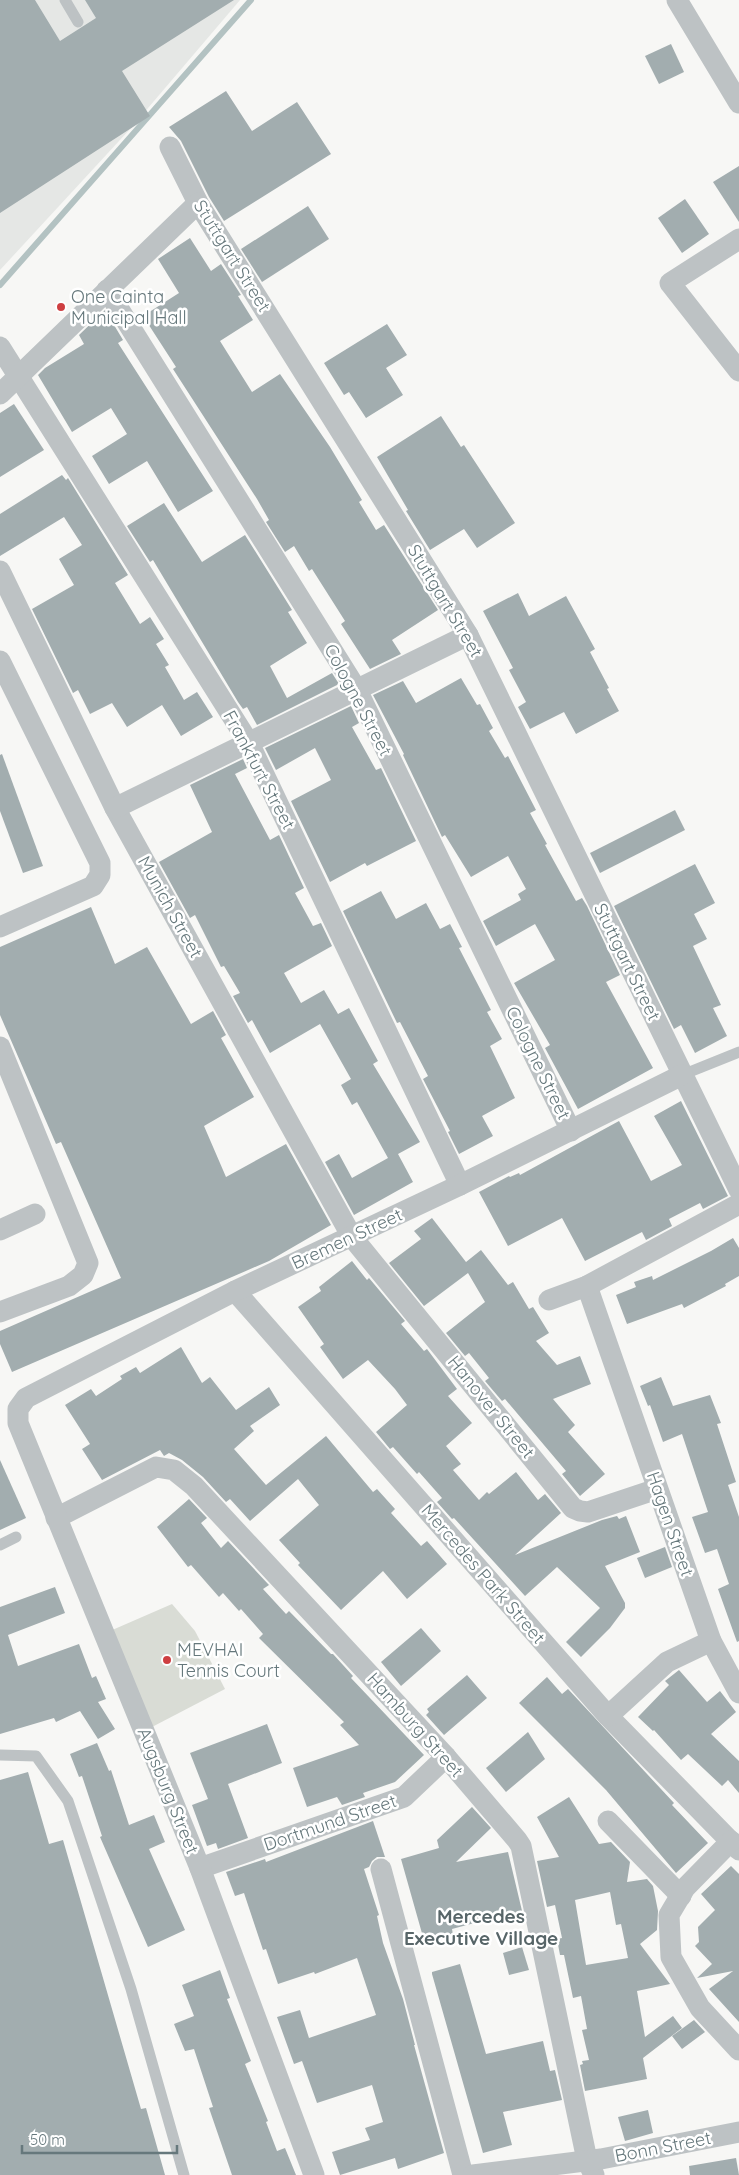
<svg xmlns="http://www.w3.org/2000/svg" width="739" height="2175" viewBox="0 0 739 2175" font-family="Quicksand,sans-serif">
	<style>
		.built { fill: #e5e7e5 }
		.green { fill: #d9dcd5 }
		.lines { fill: none; stroke-linecap: round; stroke-linejoin: round }
		.stream { stroke: #b3c2c2; stroke-width: 6 }
		.building { fill: #a2adaf; fill-rule: evenodd }
		.lane { stroke: #bdc2c4; stroke-width: 11 }
		.street { stroke: #bdc2c4; stroke-width: 21 }
		.poi-dot { fill: #ce3f41; stroke: #fff; stroke-width: 2 }
		.labels { text-anchor: middle; stroke-width: 5; stroke-linejoin: round; paint-order: stroke }
		.street-label { font-size: 18px; fill: #66787c; stroke: #fff }
		.poi-label { font-size: 18px; fill: #66787c; stroke: #fff; text-anchor: start }
		.neighbourhood-label { font-size: 19px; font-weight: bold; fill: #576568; stroke: #fff }
	</style>
	<rect width="100%" height="100%" fill="#f7f7f5"/>
	<polygon class="built" points="0,0 240,0 131,128 0,270"/>
	<polygon class="green" points="172,1604 195,1631 225,1689 152,1727 110,1631"/>
	<g class="lines">
		<polyline class="stream" points="0,285 251,0"/>
	</g>
	<g class="building">
		<polygon points="0,0 35,0 60,41 96,18 85,0 234,0 122,71 150,116 0,213"/>
		<polygon points="671,44 684,72 659,84 645,56"/>
		<polygon points="226,91 252,131 297,102 331,154 224,221 209,197 181,141 169,127"/>
		<polygon points="739,166 739,222 713,182"/>
		<polygon points="685,199 709,234 682,253 658,218"/>
		<polygon points="308,206 329,239 262,282 241,249"/>
		<polygon points="190,238 211,271 221,264 241,295 238,296 253,320 220,341 252,392 280,374 330,447 362,500 359,502 376,530 384,525 438,610 392,640 401,654 370,669 341,624 345,621 312,569 309,571 294,546 285,552 266,522 269,520 257,499 173,369 176,367 143,316 179,293 158,259"/>
		<polygon points="105,310 123,340 118,343 213,491 178,512 147,461 109,484 92,456 127,434 111,408 72,432 38,375 45,368 84,344 79,335"/>
		<polygon points="387,324 407,355 386,368 403,395 366,418 349,392 344,395 324,363"/>
		<polygon points="14,404 44,450 0,477 0,413"/>
		<polygon points="441,416 461,447 464,445 515,523 477,548 464,529 430,550 406,511 408,510 377,457"/>
		<polygon points="62,475 66,480 68,478 128,575 115,583 140,624 150,617 164,639 156,644 169,665 165,667 184,700 197,692 213,717 181,736 162,705 127,727 112,703 90,714 78,690 73,693 32,609 74,585 59,559 82,545 64,517 0,556 0,514"/>
		<polygon points="164,503 202,562 245,535 292,610 288,612 307,643 270,666 287,698 332,673 339,684 257,725 247,707 243,709 238,702 153,560 150,562 127,526"/>
		<polygon points="518,593 529,616 566,596 595,649 590,652 609,688 607,689 619,711 576,734 564,712 530,729 518,707 526,702 509,670 513,668 483,611"/>
		<polygon points="461,678 477,705 480,704 493,728 489,731 505,758 508,756 536,810 530,813 547,844 545,845 576,901 582,898 587,906 620,975 606,982 653,1068 578,1109 545,1048 550,1045 514,983 555,960 535,924 496,946 483,921 521,900 518,894 526,889 508,856 471,877 445,835 442,837 403,755 404,754 373,695 403,681 416,703"/>
		<polygon points="351,706 359,723 352,727 376,770 381,768 416,841 367,866 365,863 330,882 291,801 331,780 315,748 276,770 265,748"/>
		<polygon points="2,754 43,866 23,873 0,811 0,755"/>
		<polygon points="243,759 247,768 235,774 270,840 279,835 304,888 295,893 313,926 321,923 332,946 284,973 301,1003 324,990 338,1014 349,1008 378,1061 373,1064 420,1142 398,1154 413,1182 354,1215 325,1162 339,1154 352,1178 388,1158 357,1102 352,1105 341,1085 351,1079 320,1024 270,1053 252,1020 248,1023 233,996 240,993 224,966 221,967 195,915 190,918 159,862 212,832 190,785"/>
		<polygon points="675,810 685,830 600,873 590,853"/>
		<polygon points="695,864 715,903 694,914 707,939 693,946 721,1005 713,1008 727,1036 695,1053 681,1025 674,1029 614,906"/>
		<polygon points="381,891 396,919 426,903 440,929 450,924 462,947 459,948 491,1010 487,1012 502,1039 490,1046 515,1098 482,1116 493,1136 459,1154 448,1132 450,1131 423,1079 428,1076 400,1022 397,1023 343,911"/>
		<polygon points="91,907 115,964 147,947 191,1024 213,1011 226,1035 221,1038 254,1097 204,1126 226,1177 286,1144 331,1225 269,1261 12,1372 0,1344 0,1331 121,1278 61,1142 56,1144 0,1015 0,947"/>
		<polygon points="681,1101 728,1196 703,1209 700,1203 669,1219 672,1226 646,1240 642,1232 585,1261 562,1218 508,1246 479,1192 509,1176 510,1177 519,1173 520,1175 619,1121 651,1181 682,1165 654,1116"/>
		<polygon points="432,1218 466,1262 481,1250 508,1285 513,1282 529,1309 533,1307 549,1333 536,1341 557,1365 580,1356 591,1384 553,1399 575,1425 568,1432 605,1474 580,1496 562,1474 566,1471 505,1399 502,1401 485,1381 489,1378 469,1353 465,1356 446,1333 485,1302 468,1273 424,1306 389,1263 421,1239 414,1231"/>
		<polygon points="733,1238 739,1248 739,1276 725,1284 726,1286 684,1308 682,1304 627,1324 616,1295 636,1287 634,1282 652,1276 653,1280 711,1251"/>
		<polygon points="352,1261 367,1280 369,1278 405,1321 401,1324 424,1351 427,1349 457,1389 448,1396 472,1423 446,1446 461,1464 453,1470 479,1500 487,1492 489,1494 516,1472 538,1500 545,1494 561,1513 515,1555 602,1520 617,1516 619,1519 626,1516 640,1552 605,1566 625,1603 625,1608 610,1628 581,1657 566,1642 600,1608 557,1567 525,1596 454,1518 452,1519 437,1502 442,1498 419,1472 417,1474 393,1447 390,1449 376,1432 407,1405 395,1389 368,1360 343,1379 320,1347 324,1344 298,1307 321,1291 319,1287"/>
		<polygon points="181,1347 202,1383 210,1377 236,1410 269,1387 280,1405 250,1426 254,1431 234,1449 266,1485 326,1436 373,1492 377,1489 395,1509 391,1513 421,1546 427,1541 447,1564 407,1599 383,1571 341,1610 298,1565 300,1563 279,1540 319,1505 298,1479 250,1521 230,1499 226,1502 203,1477 182,1460 169,1453 164,1456 160,1450 102,1480 82,1449 90,1444 65,1405 91,1389 96,1396 122,1379 120,1376 136,1367 140,1373"/>
		<polygon points="661,1377 673,1406 710,1395 721,1423 717,1424 736,1482 728,1485 739,1517 739,1641 737,1642 718,1589 729,1584 717,1549 705,1553 692,1517 708,1512 682,1434 663,1442 650,1405 648,1406 640,1386"/>
		<polygon points="0,1460 26,1518 0,1530"/>
		<polygon points="189,1499 207,1518 201,1523 221,1548 228,1541 269,1585 263,1589 286,1614 289,1611 331,1654 333,1654 353,1676 351,1678 424,1755 395,1782 363,1793 365,1797 342,1805 337,1797 307,1807 293,1768 359,1745 340,1725 344,1722 259,1638 263,1634 241,1609 239,1611 223,1593 219,1597 191,1565 188,1567 157,1527"/>
		<polygon points="665,1547 672,1567 645,1578 637,1558"/>
		<polygon points="55,1587 65,1613 8,1635 18,1666 79,1644 92,1678 96,1676 106,1699 98,1702 115,1729 98,1739 80,1711 56,1722 54,1718 0,1734 0,1607"/>
		<polygon points="421,1628 441,1651 401,1686 381,1662"/>
		<polygon points="679,1670 707,1702 720,1691 736,1712 711,1734 739,1761 739,1793 728,1780 722,1786 688,1754 681,1760 654,1730 653,1731 638,1717 669,1685 665,1681"/>
		<polygon points="467,1675 487,1698 444,1735 426,1715 429,1712 427,1709"/>
		<polygon points="547,1677 562,1694 568,1689 674,1803 672,1805 708,1843 676,1873 606,1790 519,1703"/>
		<polygon points="267,1724 282,1763 228,1784 248,1838 218,1849 216,1843 207,1846 192,1805 208,1799 190,1753"/>
		<polygon points="528,1732 545,1759 506,1792 486,1768"/>
		<polygon points="97,1743 109,1771 111,1770 129,1825 154,1815 165,1842 149,1849 185,1930 148,1947 100,1837 102,1836 82,1776 79,1777 70,1754"/>
		<polygon points="28,1772 49,1844 63,1840 141,2109 146,2108 165,2175 0,2175 0,1780"/>
		<path d="M569 1797 599 1844 611 1842 630 1862 627 1882 647 1879 653 1886 658 1911 657 1930 640 1944 670 1984 637 1991 645 2037 673 2016 682 2028 643 2058 647 2079 585 2091 580 2065 583 2064 582 2061 589 2060 582 2030 587 2029 581 1996 573 1998 564 1955H560L557 1939 562 1938 555 1905 547 1907 537 1861 559 1857 537 1817ZM610 1892 616 1925 621 1924 628 1958 586 1965 575 1900Z"/>
		<polygon points="472,1807 491,1828 456,1862 508,1852 523,1915 509,1919 508,1914 452,1929 453,1935 425,1944 401,1859 439,1848 437,1840"/>
		<polygon points="373,1821 385,1857 377,1857 372,1861 369,1867 364,1869 379,1915 377,1916 383,1943 403,1999 415,2045 414,2045 444,2153 398,2169 395,2158 340,2175 332,2152 370,2140 365,2128 383,2122 372,2085 317,2103 302,2061 294,2064 277,2017 300,2010 309,2038 376,2015 357,1958 315,1974 314,1972 278,1984 266,1949 263,1950 244,1893 235,1896 226,1872 265,1859 266,1862"/>
		<polygon points="731,1866 739,1874 739,2022 709,1989 733,1971 697,1978 712,1964 695,1946 699,1942 698,1927 715,1910 701,1894"/>
		<polygon points="522,1947 529,1970 509,1975 503,1953"/>
		<polygon points="460,1964 486,2054 543,2041 550,2071 555,2070 562,2100 503,2112 512,2145 483,2153 432,1974 432,1972"/>
		<polygon points="220,1970 230,1998 227,1999 251,2061 245,2064 268,2121 266,2122 277,2151 285,2148 296,2175 232,2175 209,2108 213,2107 194,2049 185,2051 174,2024 194,2016 182,1985"/>
		<polygon points="694,2020 705,2032 682,2049 672,2036"/>
		<polygon points="648,2110 653,2133 625,2141 618,2117"/>
		<polygon points="736,2158 739,2175 690,2175 689,2166"/>
	</g>
	<g class="lines">
		<g class="lane">
			<polyline points="65,0 78,22"/>
			<polyline points="682,1075 739,1052"/>
			<polyline points="0,1545 16,1537"/>
			<polyline points="0,1755 36,1756 68,1801 131,1989 184,2175"/>
		</g>
		<g class="street">
			<polyline points="677,0 739,103"/>
			<polyline points="170,147 198,203 468,635 739,1190"/>
			<polyline points="739,239 670,283 739,371"/>
			<polyline points="107,290 357,690 571,1131"/>
			<polyline points="0,347 249,743 460,1185"/>
			<polyline points="0,394 198,203"/>
			<polyline points="0,571 115,808 352,1237 573,1508 580,1511 588,1512 657,1489"/>
			<polyline points="0,661 100,863 100,875 93,886 0,927"/>
			<polyline points="115,808 468,635"/>
			<polyline points="0,1047 88,1263 83,1275 69,1286 0,1312"/>
			<polyline points="0,1230 35,1214"/>
			<polyline points="587,1286 711,1641 739,1693"/>
			<polyline points="235,1291 608,1716 739,1850"/>
			<polyline points="549,1300 587,1286 739,1204"/>
			<polyline points="56,1518 156,1467 174,1470 194,1486 446,1757 517,1840 521,1846 587,2160 594,2175"/>
			<polyline points="608,1716 667,1662 711,1641"/>
			<polyline points="608,1821 681,1896"/>
			<polyline points="731,1841 685,1888 669,1915 671,1957 700,2008 739,2050"/>
			<polyline points="200,1868 404,1797 446,1757"/>
			<polyline points="381,1869 463,2175"/>
			<polyline points="314,2175 200,1868 18,1423 18,1409 26,1398 235,1291 460,1185 682,1075"/>
			<polyline points="473,2175 601,2159 739,2132"/>
		</g>
	</g>
	<g class="poi-dot">
		<circle cx="61" cy="307" r="5"/>
		<circle cx="167" cy="1660" r="5"/>
	</g>
	<g class="labels">
		<g class="street-label">
			<text transform="translate(232 256) rotate(58)" y="6">Stuttgart Street</text>
			<text transform="translate(445 601) rotate(59)" y="6">Stuttgart Street</text>
			<text transform="translate(358 700) rotate(62)" y="6">Cologne Street</text>
			<text transform="translate(259 770) rotate(62)" y="6">Frankfurt Street</text>
			<text transform="translate(170 907) rotate(61)" y="6">Munich Street</text>
			<text transform="translate(627 962) rotate(64)" y="6">Stuttgart Street</text>
			<text transform="translate(538 1063) rotate(64)" y="6">Cologne Street</text>
			<text transform="translate(347 1239) rotate(-25)" y="6">Bremen Street</text>
			<text transform="translate(491 1407) rotate(51)" y="6">Hanover Street</text>
			<text transform="translate(670 1524) rotate(71)" y="6">Hagen Street</text>
			<text transform="translate(483 1574) rotate(49)" y="6">Mercedes Park Street</text>
			<text transform="translate(415 1725) rotate(48)" y="6">Hamburg Street</text>
			<text transform="translate(168 1791) rotate(68)" y="6">Augsburg Street</text>
			<text transform="translate(330 1823) rotate(-19)" y="6">Dortmund Street</text>
			<text transform="translate(663 2147) rotate(-11)" y="6">Bonn Street</text>
		</g>
		<g class="poi-label">
			<text x="71" y="303">One Cainta<tspan x="71" dy="21">Municipal Hall</tspan></text>
			<text x="177" y="1656">MEVHAI<tspan x="177" dy="21">Tennis Court</tspan></text>
		</g>
		<g class="neighbourhood-label">
			<text x="481" y="1923">Mercedes<tspan x="481" dy="22">Executive Village</tspan></text>
		</g>
	</g>
	<path d="M22 2145v8h155v-8" fill="none" stroke="#66787c" stroke-width="2.5"/>
	<text x="30" y="2145" font-size="15" fill="#66787c" stroke="#ffffff" stroke-width="4" paint-order="stroke">50 m</text>
</svg>
